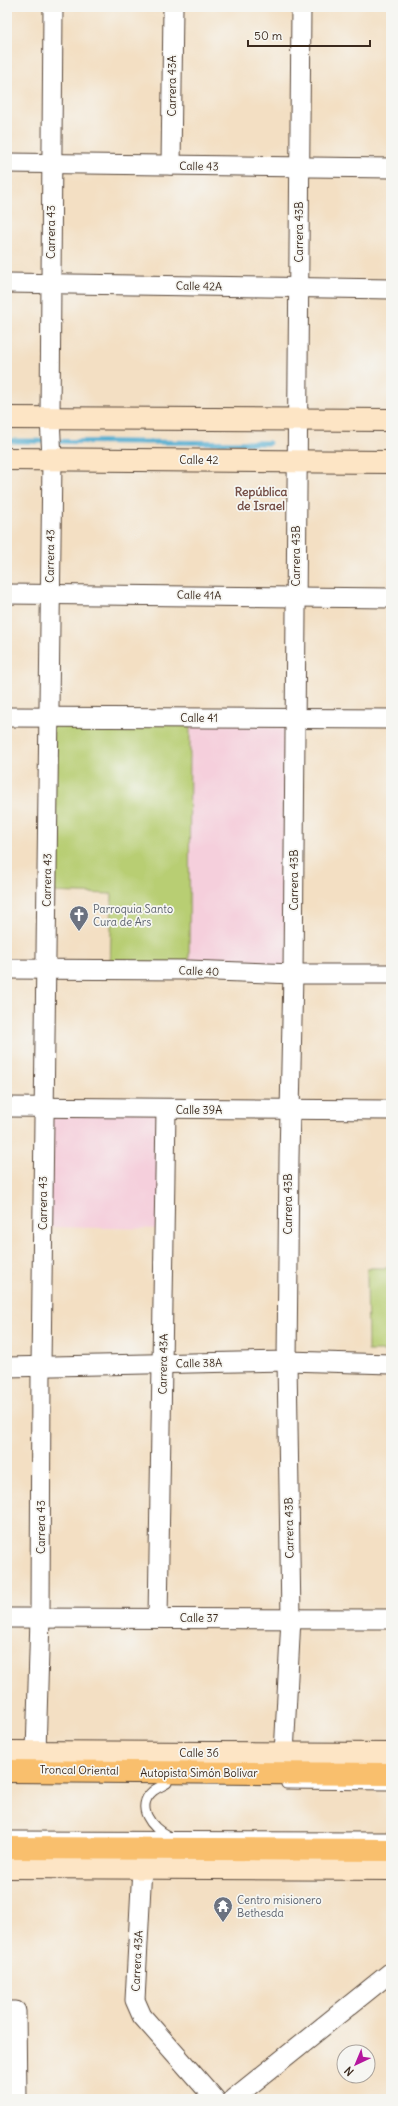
<svg xmlns="http://www.w3.org/2000/svg" width="398" height="2106" viewBox="0 0 398 2106" font-family="Delius,sans-serif">
	<style>
		.built { fill: #f5cfdc }
		.green { fill: #b8ce73; stroke: #7a7c48 }
		.lines { fill: none; stroke-linecap: round; stroke-linejoin: round }
		.stream { stroke: #52accf; stroke-width: 5 }
		.lane-casing { stroke: #574537; stroke-width: 11 }
		.street-casing { stroke: #574537; stroke-width: 21 }
		.secondary-casing { stroke: #574537; stroke-width: 24 }
		.highway-casing { stroke: #574537; stroke-width: 24 }
		.lane { stroke: #fff; stroke-width: 9 }
		.street { stroke: #fff; stroke-width: 19 }
		.secondary { stroke: #fde5c5; stroke-width: 22 }
		.highway { stroke: #f9bf6d; stroke-width: 22 }
		.labels { text-anchor: middle; stroke-width: 3.5; stroke-linejoin: round; paint-order: stroke }
		.street-label { font-size: 11px; fill: #3b2a1e; stroke: #f6f6f2 }
		.worship-label { font-size: 11px; fill: #5b616d; stroke: #f6f6f2; text-anchor: start }
		.neighbourhood-label { font-size: 12px; font-weight: bold; fill: #765048; stroke: #f6f6f2 }
	</style>
	<rect width="100%" height="100%" fill="#f6f6f2"/>
	<filter id="ink" filterUnits="userSpaceOnUse"><feTurbulence type="fractalNoise" baseFrequency=".025" numOctaves="2"/><feDisplacementMap in="SourceGraphic" scale="8" xChannelSelector="R" yChannelSelector="G"/><feConvolveMatrix kernelMatrix="1 2 1 2 8 2 1 2 1" color-interpolation-filters="sRGB"/></filter>
	<filter id="wash" filterUnits="userSpaceOnUse"><feTurbulence type="fractalNoise" baseFrequency=".012" numOctaves="4" result="noise"/><feDisplacementMap in="SourceGraphic" scale="16" xChannelSelector="R" yChannelSelector="G"/><feGaussianBlur stdDeviation="0.9" result="paint"/><feColorMatrix in="noise" values="0 0 0 0 0 0 0 0 0 0 0 0 0 0 0 0 0 1.4 0 .05"/><feComposite in="paint" operator="in"/></filter>
	<g filter="url(#wash)">
		<rect width="100%" height="100%" fill="#f3dfc3"/>
		<g class="built">
			<polygon points="190,718 295,718 293,974 189,970"/>
			<polygon points="44,1108 166,1110 165,1229 43,1227"/>
		</g>
		<g class="green">
			<polygon points="49,717 190,718 189,970 110,969 112,894 47,892"/>
			<polygon points="367,1268 391,1268 391,1351 368,1351"/>
		</g>
		<g class="lines">
			<polyline class="stream" points="7,441 269,443"/>
		</g>
	</g>
	<g filter="url(#ink)">
		<g class="lines">
			<g class="lane-casing">
				<g id="lane">
					<path d="M167 1783C162 1786 157 1788 153 1791 134 1807 152 1828 168 1836"/>
					<polyline points="286,1784 391,1785"/>
					<polyline points="7,1836 391,1837"/>
				</g>
			</g>
			<g class="street-casing">
				<g id="street">
					<polyline points="7,163 391,168"/>
					<polyline points="171,165 173,7"/>
					<polyline points="7,283 391,289"/>
					<polyline points="7,594 391,598"/>
					<polyline points="7,717 391,719"/>
					<polyline points="7,969 189,970 293,974 391,974"/>
					<polyline points="7,1107 391,1110"/>
					<polyline points="7,1367 287,1361 391,1364"/>
					<polyline points="7,1618 391,1619"/>
					<polyline points="158,1618 166,1110"/>
					<polyline points="36,1752 40,1618 41,1367 52,459 50,418 53,7"/>
					<polyline points="284,1754 291,1618 287,1361 289,1158 293,974 301,7"/>
					<polyline points="142,1867 135,2000 142,2016 215,2099"/>
					<polyline points="7,2011 16,2011 17,2099"/>
					<polyline points="233,2099 391,1972"/>
				</g>
			</g>
			<g class="secondary-casing">
				<g id="secondary">
					<polyline points="7,418 391,420"/>
					<polyline points="7,459 391,462"/>
					<polyline points="7,1752 391,1754"/>
					<polyline points="7,1867 391,1869"/>
				</g>
			</g>
			<g class="highway-casing">
				<g id="highway">
					<polyline points="7,1771 391,1774"/>
					<polyline points="7,1848 391,1850"/>
				</g>
			</g>
			<use href="#lane" class="lane"/>
			<use href="#street" class="street"/>
			<use href="#secondary" class="secondary"/>
			<use href="#highway" class="highway"/>
		</g>
	</g>
	<defs>
		<g id="church-pin" transform="scale(1)"><path d="M0 17L-7.5 6A9.5 9.5 0 1 1 7.5 6Z" fill="#6b7280" stroke="#f6f6f2"/><path d="M-1.2-6h2.4v3.5h3.3v2.4h-3.3V6h-2.4V-.1h-3.3v-2.4h3.3Z" fill="#fff"/></g>
		<g id="temple-pin" transform="scale(1)"><path d="M0 17L-7.5 6A9.5 9.5 0 1 1 7.5 6Z" fill="#6b7280" stroke="#f6f6f2"/><path d="M0-6L5-2H3V0L6.5 2.5H4V6H1.5V3h-3V6H-4V2.5H-6.5L-3 0V-2H-5Z" fill="#fff"/></g>
	</defs>
	<g fill-rule="evenodd">
		<use href="#church-pin" x="79" y="915"/>
		<use href="#temple-pin" x="223" y="1906"/>
	</g>
	<g class="labels">
		<g class="street-label">
			<text transform="translate(172 86) rotate(-90)" y="4">Carrera 43A</text>
			<text transform="translate(199 166) rotate(1)" y="4">Calle 43</text>
			<text transform="translate(51 232) rotate(-90)" y="4">Carrera 43</text>
			<text transform="translate(299 232) rotate(-90)" y="4">Carrera 43B</text>
			<text transform="translate(199 286) rotate(1)" y="4">Calle 42A</text>
			<text x="199" y="464">Calle 42</text>
			<text transform="translate(50 556) rotate(-89)" y="4">Carrera 43</text>
			<text transform="translate(296 556) rotate(-90)" y="4">Carrera 43B</text>
			<text transform="translate(199 595) rotate(1)" y="4">Calle 41A</text>
			<text x="199" y="722">Calle 41</text>
			<text transform="translate(47 880) rotate(-89)" y="4">Carrera 43</text>
			<text transform="translate(294 880) rotate(-90)" y="4">Carrera 43B</text>
			<text transform="translate(199 971) rotate(2)" y="4">Calle 40</text>
			<text x="199" y="1114">Calle 39A</text>
			<text transform="translate(43 1203) rotate(-90)" y="4">Carrera 43</text>
			<text transform="translate(288 1204) rotate(-90)" y="4">Carrera 43B</text>
			<text transform="translate(199 1363) rotate(-1)" y="4">Calle 38A</text>
			<text transform="translate(163 1364) rotate(-89)" y="4">Carrera 43A</text>
			<text transform="translate(41 1527) rotate(-90)" y="4">Carrera 43</text>
			<text transform="translate(289 1528) rotate(-91)" y="4">Carrera 43B</text>
			<text x="199" y="1622">Calle 37</text>
			<text x="199" y="1757">Calle 36</text>
			<text transform="translate(79 1770) rotate(1)" y="4">Troncal Oriental</text>
			<text x="199" y="1777">Autopista Simón Bolívar</text>
			<text transform="translate(137 1961) rotate(-87)" y="4">Carrera 43A</text>
		</g>
		<g class="worship-label">
			<text x="93" y="913">Parroquia Santo<tspan x="93" dy="13">Cura de Ars</tspan></text>
			<text x="237" y="1904">Centro misionero<tspan x="237" dy="13">Bethesda</tspan></text>
		</g>
		<g class="neighbourhood-label">
			<text x="261" y="496">República<tspan x="261" dy="14">de Israel</tspan></text>
		</g>
	</g>
	<rect width="398" height="2106" fill="none" stroke="#f6f6f2" stroke-width="24"/>
	<g transform="translate(356 2064) rotate(224)"><circle r="19" fill="#f6f6f2" stroke="#aba49d"/>
	<path d="M0-3L7 15L0 10L-7 15Z" fill="#b5179e"/>
	<text y="-6" font-size="11" font-weight="bold" text-anchor="middle" fill="#3b2a1e">N</text>
	</g>
	<path d="M248 40v6h122v-6" fill="none" stroke="#3b2a1e" stroke-width="2"/>
	<text x="254" y="40" font-size="12" fill="#3b2a1e" stroke="#f6f6f2" stroke-width="3" paint-order="stroke">50 m</text>
</svg>
